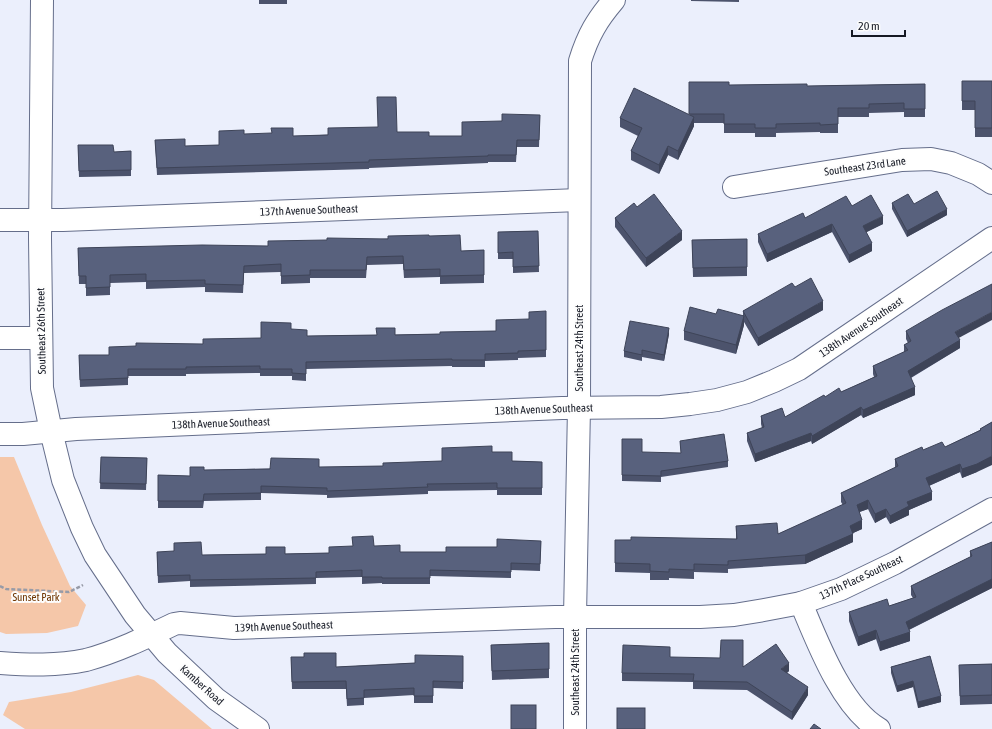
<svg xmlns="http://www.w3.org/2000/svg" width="992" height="729" viewBox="0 0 992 729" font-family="'Asap Condensed',sans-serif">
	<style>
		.green { fill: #f5c7a9 }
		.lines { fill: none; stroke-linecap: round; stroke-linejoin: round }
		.minor-casing { stroke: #656e8b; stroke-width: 24 }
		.path { stroke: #979ba7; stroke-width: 2.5; stroke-dasharray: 4 2; stroke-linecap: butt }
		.minor { stroke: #fff; stroke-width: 22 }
		.wall { fill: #4c536c }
		.shaded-wall { fill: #3e4458 }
		.building { fill: #58617d; stroke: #3e4458 }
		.labels { text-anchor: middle; stroke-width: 4; stroke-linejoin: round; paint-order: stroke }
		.street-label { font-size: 11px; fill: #151924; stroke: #fdfdfd }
		.park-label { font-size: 11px; fill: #6f3500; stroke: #fdfdfd }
	</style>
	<rect width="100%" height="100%" fill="#ebeffc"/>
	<g class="green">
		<polygon points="0,457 14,457 42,525 70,586 86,605 78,626 47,633 6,634 0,632"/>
		<polygon points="138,675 154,680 212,729 25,729 3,715 9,702 71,692"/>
	</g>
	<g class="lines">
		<g class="minor-casing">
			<g id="minor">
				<polyline points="42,0 40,238 42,388 51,431 63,480 82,528 95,555 135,615 167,653 216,699 258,729"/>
				<polyline points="734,187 902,160 931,159 951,163 978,174 992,183"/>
				<polyline points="0,220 63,220 579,200"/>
				<polyline points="0,338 41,338"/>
				<polyline points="0,434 23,434 76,429 562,408 661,407 690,404 717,400 747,392 774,381 799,369 992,238"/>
				<path d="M801 603C817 641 842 708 879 729"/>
				<path d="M0 663C29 665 57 666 86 660 116 652 145 638 174 624L180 623 234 628 555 617H700L734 615 764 610 801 603 841 589 895 563 992 509"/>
				<path d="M575 729V617L579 407 580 61C588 35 597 20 614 0"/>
			</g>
		</g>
		<polyline class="path" points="0,586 6,589 69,592 83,585"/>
		<use href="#minor" class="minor"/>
	</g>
	<g class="wall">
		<rect x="259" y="0" width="28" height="4"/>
		<polygon points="691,0 739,0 739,2 691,1"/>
		<polygon points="962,81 992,81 992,137 975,137 975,110 962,110"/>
		<polygon points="925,84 925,117 904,117 904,112 869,113 869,117 838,117 838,133 820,133 820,132 776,133 776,137 755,137 755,133 724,133 724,123 694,123 694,126 678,160 668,155 659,174 631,160 631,151 638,136 620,127 620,118 689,115 729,85 807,86"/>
		<polygon points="540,115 539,147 517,147 516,162 488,162 488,163 369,168 369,169 157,175 155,140 185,146 219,145 244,134 293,136 397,132 429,136 462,136 502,121"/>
		<polygon points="78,145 114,152 131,151 131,176 79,177"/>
		<polygon points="892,203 914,204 947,215 907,237 892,209"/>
		<polygon points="852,206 883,224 866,232 872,251 849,263 832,232 767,262 758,242 758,234 805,218"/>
		<polygon points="637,207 682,240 646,267 615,227 615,218"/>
		<polygon points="538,231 539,272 513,273 513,259 498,259 498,232"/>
		<polygon points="429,236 461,251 484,250 484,283 440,284 440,277 404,278 403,264 367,265 366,278 310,278 310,283 281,284 281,272 244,273 243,293 205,292 205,287 146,289 146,282 110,283 110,295 86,296 86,284 79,284 78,248 268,246"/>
		<polygon points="747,239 747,276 693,277 692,240"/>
		<polygon points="795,287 823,310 758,346 744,322 744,325 736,354 684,340 684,331 716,314 743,316 743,311"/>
		<polygon points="546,311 546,357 518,358 518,360 485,361 485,367 452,367 452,366 306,369 306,381 292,380 292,376 260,376 260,373 186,374 186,376 128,376 128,385 80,387 79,355 109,355 203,344 261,338 291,329 307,336 440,334 496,331 529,319"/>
		<polygon points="906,331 958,338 960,348 911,378 915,395 863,418 861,415 812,444 811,441 755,462 747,441 747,433 762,428 761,424 761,416 785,417 825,397 841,392 874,377 873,374 873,366 904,352 904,345 908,343 906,339"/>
		<polygon points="669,334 664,361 642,357 642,361 624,357 624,351"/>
		<polygon points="992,422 977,472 962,478 960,472 929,486 932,500 909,510 909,515 890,524 886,517 875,523 868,509 859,512 862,529 853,533 853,542 805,564 728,569 728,573 694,572 694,579 669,578 669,580 650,580 650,573 615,572 615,540 736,539 736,526 778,534 843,505 841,502 841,493 895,468 895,459 923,450 945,447 980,430 980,429"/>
		<polygon points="680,441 728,461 728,467 661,477 661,482 622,481 622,475 681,453"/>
		<polygon points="492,452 512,461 542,462 542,495 497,495 497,490 428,491 428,494 327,498 327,495 261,493 261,500 204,501 203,508 158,508 158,475 190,476 204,470 383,466 442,461"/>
		<polygon points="101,457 147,458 146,490 100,489"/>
		<polygon points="352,537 374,546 400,552 446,552 497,547 541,541 540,571 511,570 511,578 430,576 430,584 382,584 382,583 362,584 362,577 316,578 316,584 190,587 190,581 158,583 157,552 202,555 329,553 353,546"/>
		<polygon points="992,542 992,588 909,630 910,641 880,651 876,639 858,646 849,621 849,612 889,606 913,598 911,595 911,586 970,557 970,551"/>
		<polygon points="549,643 549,678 492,680 491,645"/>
		<polygon points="463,656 463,689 433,688 433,703 414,703 414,695 364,698 364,705 347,706 346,689 292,689 291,657 304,657 336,667 415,663"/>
		<polygon points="930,656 941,702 918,708 913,687 897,692 891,673 891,667"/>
		<polygon points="670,657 743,666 789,671 787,673 808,695 792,720 747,690 693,689 693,682 622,681 622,673"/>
		<polygon points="992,664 992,704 960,705 959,665"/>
	</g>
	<g class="shaded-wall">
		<polygon points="694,117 694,126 678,160 678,151"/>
		<polygon points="668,146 668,155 659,174 659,165"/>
		<polygon points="947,209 947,215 907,237 907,231"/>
		<polygon points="883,216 883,224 863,234 863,226"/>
		<polygon points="832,224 832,232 767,262 767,254"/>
		<polygon points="682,231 682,240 646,267 646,258"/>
		<polygon points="872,243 872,251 849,263 849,255"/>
		<polygon points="823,301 823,310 758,346 758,338"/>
		<polygon points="992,312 992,320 955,340 955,332"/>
		<polygon points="744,316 744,325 736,354 736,345"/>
		<polygon points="669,328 669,334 664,361 664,355"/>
		<polygon points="960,340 960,348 908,379 908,371"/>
		<polygon points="915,387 915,395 863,418 863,410"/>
		<polygon points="861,407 861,415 812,444 812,436"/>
		<polygon points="811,433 811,441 755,462 755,454"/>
		<polygon points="992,456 992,465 977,472 962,478 962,469"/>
		<polygon points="960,464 960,472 926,487 926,478"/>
		<polygon points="932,492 932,500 909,510 909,515 890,524 890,516 907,502"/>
		<polygon points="868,500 868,509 857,513 857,505"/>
		<polygon points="886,509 886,517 875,523 875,514"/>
		<polygon points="862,520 862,529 851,534 853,534 853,542 805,564 805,555 850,526"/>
		<polygon points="992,579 992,588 906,631 906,622"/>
		<polygon points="876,630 876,639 858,646 858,637"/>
		<polygon points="910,632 910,641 880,651 880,642"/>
		<polygon points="789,663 789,671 781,677 781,669"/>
		<polygon points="913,681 913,687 897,692 897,686"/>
		<polygon points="808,687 808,695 792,720 792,712"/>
		<polygon points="941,696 941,702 918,708 918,702"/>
	</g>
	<g class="building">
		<polygon points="962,81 992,81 992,128 975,128 975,101 962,101"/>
		<polygon points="689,82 729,82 729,85 807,84 807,86 925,84 925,109 904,109 904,103 869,104 869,108 838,108 838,124 820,125 820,123 776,124 776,128 755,128 755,124 724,124 724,114 689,114"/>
		<polygon points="634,88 694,117 678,151 668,146 659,165 631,151 642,128 620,118"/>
		<polygon points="377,97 396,97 397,132 429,132 429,136 462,136 462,122 502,121 502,114 540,115 539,140 517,140 516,155 488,155 488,156 369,160 369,162 157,168 155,140 185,139 185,146 219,145 219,131 244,130 244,134 272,133 271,128 293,128 293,136 328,135 328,128 378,127"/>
		<polygon points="78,145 113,145 114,152 131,151 131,170 79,171"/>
		<polygon points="937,191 947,209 907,231 892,203 908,194 914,204"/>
		<polygon points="654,194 682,231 646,258 615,218 634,203 637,207"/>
		<polygon points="871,195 883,216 863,226 872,243 849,255 832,224 767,254 758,234 803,213 805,218 846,196 852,206"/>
		<polygon points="538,231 539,266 513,267 513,252 498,253 498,232"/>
		<polygon points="429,235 429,236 460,235 461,251 484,250 484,275 440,276 440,269 404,270 403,256 367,257 366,270 310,270 310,275 281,276 281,264 244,266 243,285 205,284 205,280 146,281 146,274 110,275 110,287 86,288 86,276 79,276 78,248 202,245 268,246 268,241 327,240 327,238 388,239 388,236"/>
		<polygon points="747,239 747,267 693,268 692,240"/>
		<polygon points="811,278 823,301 758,338 743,311 792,283 795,287"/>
		<polygon points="992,284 992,312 955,332 960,340 908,371 915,387 863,410 861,407 812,436 811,433 755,454 747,433 764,427 761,416 782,408 785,417 824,395 825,397 839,388 841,392 877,376 873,366 908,350 904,345 911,341 906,331 942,310"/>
		<polygon points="690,307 716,314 718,309 744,316 736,345 684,331"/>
		<polygon points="546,311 546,350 518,351 518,353 485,354 485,360 452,360 452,359 306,362 306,374 292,373 292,369 260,369 260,366 186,367 186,369 128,369 128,378 80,380 79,355 109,355 109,347 136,346 136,343 203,344 203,339 261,338 261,322 291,323 291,329 307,330 307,336 377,335 376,328 395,328 395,335 440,334 440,332 496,331 496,320 529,319 529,312"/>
		<polygon points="630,321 669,328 664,355 642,350 642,355 624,351"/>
		<polygon points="992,422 992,456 977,464 962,469 960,464 926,478 932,492 907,502 909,506 890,516 886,509 875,514 868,500 857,505 862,520 850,526 853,534 805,555 728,561 728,565 694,564 694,570 669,569 669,572 650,571 650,564 615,563 615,540 631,540 631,537 737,539 736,526 777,523 778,534 846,503 841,493 898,466 895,459 922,447 923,450 942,442 945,447 981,430 980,429"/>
		<polygon points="724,434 728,461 661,471 661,476 622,475 622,439 642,439 642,452 681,453 680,441"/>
		<polygon points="492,446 492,452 512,452 512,461 542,462 542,488 497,488 497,483 427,484 428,487 327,491 327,488 261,486 261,493 204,494 203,501 158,501 158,475 190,476 190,467 204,467 204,470 270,469 271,458 319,459 319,467 383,466 383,463 442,461 442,448"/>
		<polygon points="101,457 147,458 146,484 100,483"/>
		<polygon points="373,536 374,546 400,545 400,552 446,552 446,547 497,547 497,539 541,541 540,564 511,563 511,572 430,570 430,578 382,578 382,577 362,577 362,570 316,572 316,578 190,580 190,575 158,576 157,552 174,551 174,543 201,542 202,555 266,554 266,547 285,547 285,554 329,553 329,547 353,546 352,537"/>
		<polygon points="992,542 992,579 906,622 910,632 880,642 876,630 858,637 849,612 887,599 889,606 916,597 911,586 972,556 970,551"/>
		<polygon points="721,640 743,640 743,667 776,644 789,663 781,669 808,687 792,712 747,682 693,681 694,674 622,673 623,645 670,647 670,657 720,658"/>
		<polygon points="549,643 549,669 492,671 491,645"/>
		<polygon points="304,653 336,653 336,667 415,663 415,655 463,656 463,682 433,681 433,696 414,696 414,688 364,690 364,698 347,699 346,681 292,682 291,657 304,657"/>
		<polygon points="930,656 941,696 918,702 913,681 897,686 891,667"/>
		<polygon points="992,664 992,695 960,696 959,665"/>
		<rect x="511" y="705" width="25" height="24"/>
		<rect x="617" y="708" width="28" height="21"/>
		<polygon points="814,724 821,729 810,729"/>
	</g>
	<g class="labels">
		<g class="street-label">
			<text transform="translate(865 166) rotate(-8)" y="4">Southeast 23rd Lane</text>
			<text transform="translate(309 210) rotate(-2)" y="4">137th Avenue Southeast</text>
			<text transform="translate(861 327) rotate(-34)" y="4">138th Avenue Southeast</text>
			<text transform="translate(41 331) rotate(-91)" y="4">Southeast 26th Street</text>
			<text transform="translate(579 348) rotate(-90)" y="4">Southeast 24th Street</text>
			<text transform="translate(544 409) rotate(-2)" y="4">138th Avenue Southeast</text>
			<text transform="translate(221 423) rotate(-2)" y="4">138th Avenue Southeast</text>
			<text transform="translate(861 577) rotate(-25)" y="4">137th Place Southeast</text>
			<text transform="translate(284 626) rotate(-2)" y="4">139th Avenue Southeast</text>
			<text transform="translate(575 672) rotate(-90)" y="4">Southeast 24th Street</text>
			<text transform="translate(202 685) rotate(42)" y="4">Kamber Road</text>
		</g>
		<g class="park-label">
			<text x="36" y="601">Sunset Park</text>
		</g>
	</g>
	<path d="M852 30v6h53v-6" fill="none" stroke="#151924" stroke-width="2"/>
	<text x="858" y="30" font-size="12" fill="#151924" stroke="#fdfdfd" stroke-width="3" paint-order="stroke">20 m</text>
</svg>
